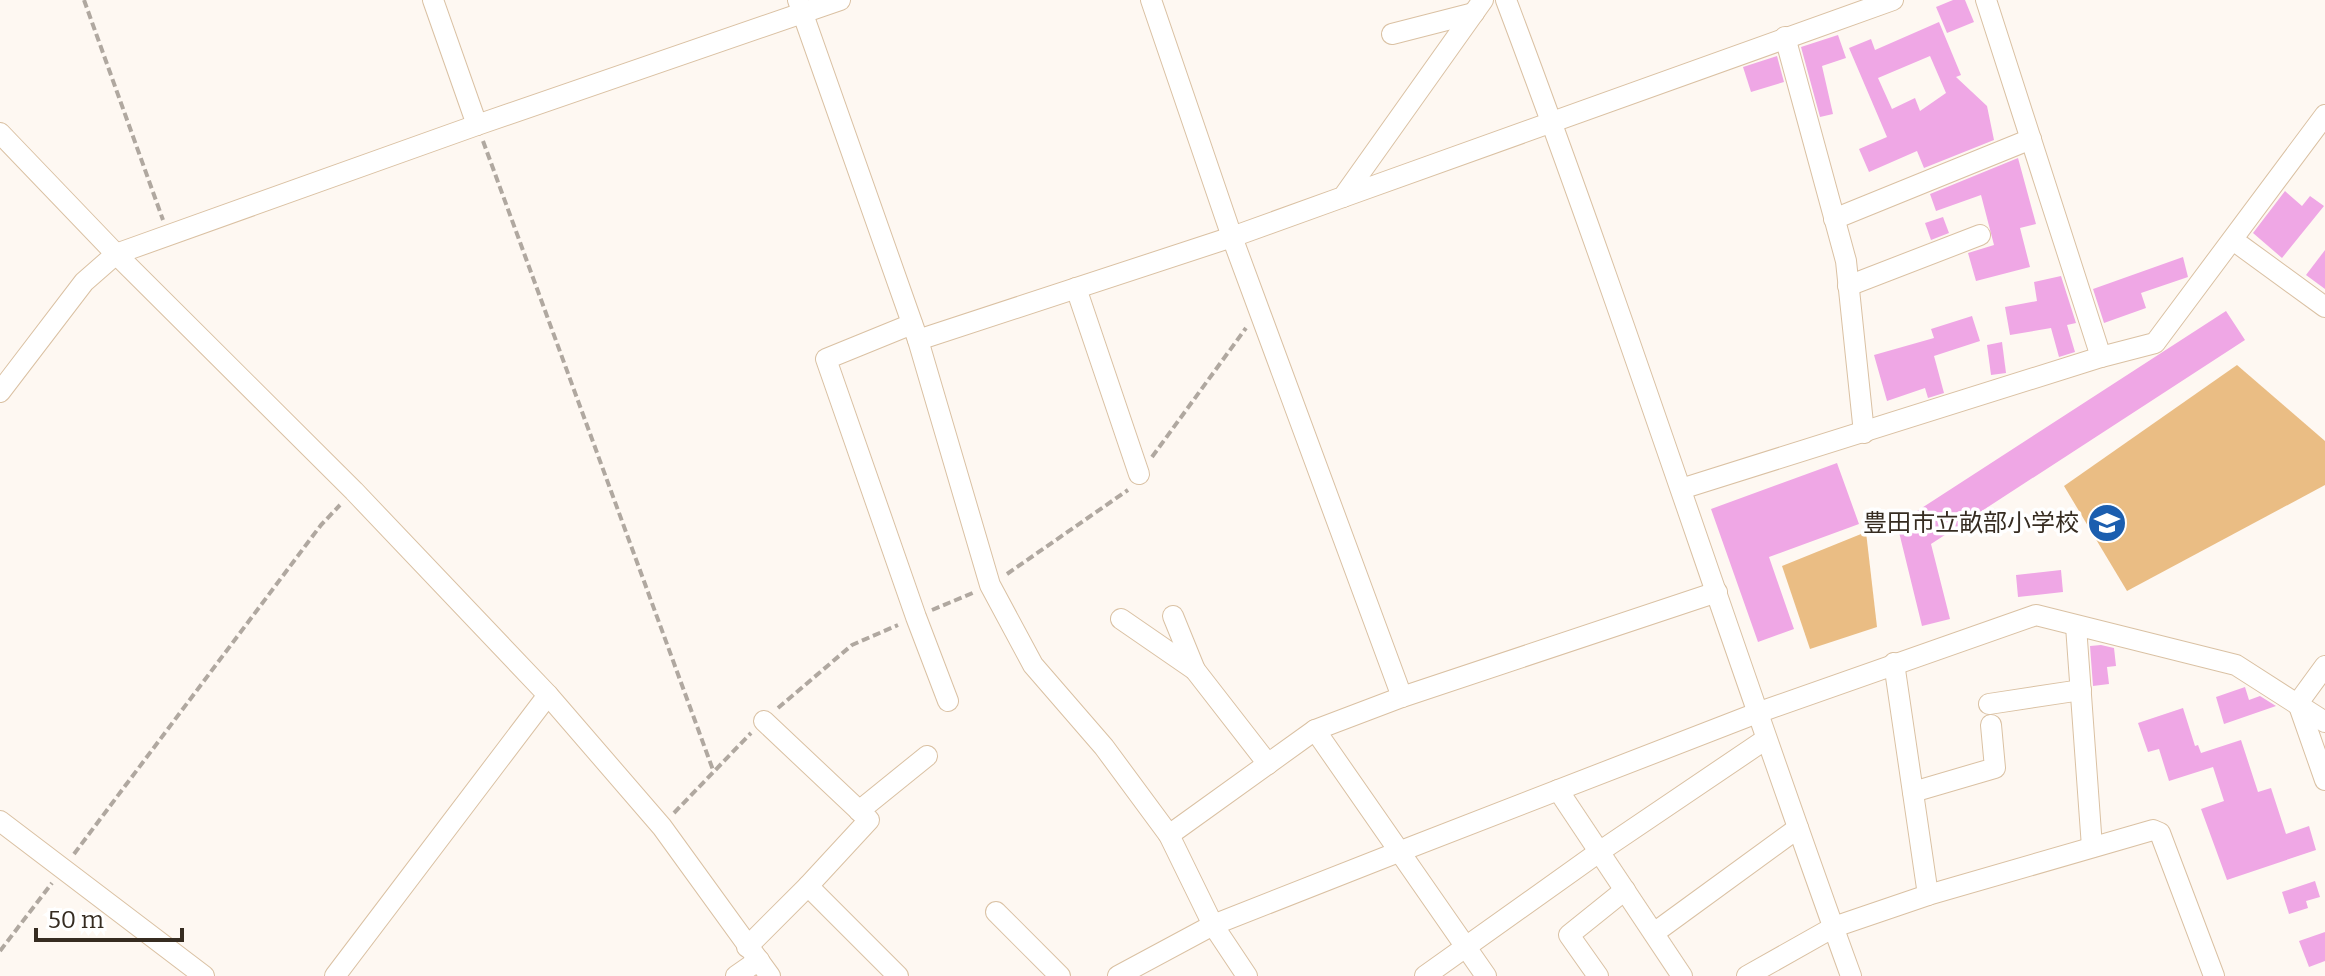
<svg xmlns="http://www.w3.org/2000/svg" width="2325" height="976" viewBox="0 0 2325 976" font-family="Bitter,'Noto Sans JP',serif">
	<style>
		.green { fill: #eabd84 }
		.building { fill: #efa7e5; fill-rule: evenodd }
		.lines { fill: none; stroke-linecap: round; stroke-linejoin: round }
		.minor-casing { stroke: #dac1a3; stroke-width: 22 }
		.path { stroke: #b0a8a0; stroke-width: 4; stroke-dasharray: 8 4; stroke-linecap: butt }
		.minor { stroke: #fff; stroke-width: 20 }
		.labels { text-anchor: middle; stroke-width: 7; stroke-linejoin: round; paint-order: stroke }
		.poi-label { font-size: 24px; fill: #362c21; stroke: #fff; text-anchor: end }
	</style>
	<rect width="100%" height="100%" fill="#fef8f2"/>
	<g class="green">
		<polygon points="2237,365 2325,441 2325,485 2127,591 2064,486"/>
		<polygon points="1866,532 1877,627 1810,649 1782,566"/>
	</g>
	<g class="building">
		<polygon points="1953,0 1965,0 1974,22 1947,33 1936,7"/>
		<path d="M1939 22 1961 75 1956 77 1987 106 1994 140 1924 168 1917 151 1869 172 1859 149 1887 137 1849 48 1871 39 1875 50ZM1930 56 1946 93 1920 111 1915 98 1892 109 1878 78Z"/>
		<polygon points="1838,35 1846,58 1822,66 1833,114 1820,117 1801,47"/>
		<polygon points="1777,56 1784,82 1751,92 1743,67"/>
		<polygon points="2018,158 2036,224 2020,228 2030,267 1976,281 1968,253 1994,245 1981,195 1936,211 1930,194"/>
		<polygon points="2285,191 2302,206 2310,196 2324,206 2282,258 2253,233"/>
		<polygon points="1943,217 1949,233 1931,240 1925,223"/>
		<polygon points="2325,250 2325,289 2306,275"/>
		<polygon points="2183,257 2188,277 2141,293 2146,308 2104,323 2093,289"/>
		<polygon points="2061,276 2076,323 2067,325 2075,352 2059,357 2051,328 2010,335 2005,307 2037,301 2034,282"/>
		<polygon points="2226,311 2245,340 1931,544 1950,619 1922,626 1897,524"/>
		<polygon points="1972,316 1980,341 1934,356 1944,393 1928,398 1925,388 1887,401 1874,355 1934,338 1931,329"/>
		<polygon points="2002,342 2006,373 1991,375 1987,345"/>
		<polygon points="1837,463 1859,524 1769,557 1794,629 1758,642 1711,509"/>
		<polygon points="2061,570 2063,592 2018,597 2016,575"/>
		<polygon points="2101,645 2114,648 2116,666 2107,667 2109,684 2093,686 2090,646"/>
		<polygon points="2245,687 2249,700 2260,696 2276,706 2224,724 2216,697"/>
		<polygon points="2183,708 2195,746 2198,745 2201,753 2241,740 2258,792 2271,788 2286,834 2309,826 2316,850 2227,880 2201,809 2224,801 2213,767 2169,781 2159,749 2148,752 2138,723"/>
		<polygon points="2315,881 2320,897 2306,901 2308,908 2289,914 2282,892"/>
		<polygon points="2325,932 2325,961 2309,967 2299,941"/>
	</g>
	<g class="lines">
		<g class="minor-casing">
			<g id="minor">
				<polyline points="433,0 477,125"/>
				<polyline points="798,0 918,340 990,585 1033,665 1104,747 1169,835 1213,925 1247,976"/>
				<polyline points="1151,0 1232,237 1402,697"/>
				<path d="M1506 0C1628 323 1733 652 1851 976"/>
				<polyline points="1986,0 2101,357"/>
				<polyline points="1392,34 1474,13"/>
				<polyline points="1785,37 1846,261 1864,433"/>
				<polyline points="0,133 116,254 354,491 548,695 662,827 770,976"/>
				<polyline points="1343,197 1893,0"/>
				<polyline points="1834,219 2031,139"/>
				<polyline points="2233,240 2325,307"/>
				<polyline points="1848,286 1980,235"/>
				<polyline points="1076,288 1139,474"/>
				<polyline points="912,324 826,359 916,617 948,701"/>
				<polyline points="918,340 1232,237 1343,197 1483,0"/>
				<polyline points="0,392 84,282 116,254 477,125 840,0"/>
				<polyline points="1681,489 2101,357 2155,343 2325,115"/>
				<polyline points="1173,616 1195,670"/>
				<polyline points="1121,619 1195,670 1268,764"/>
				<polyline points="2076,626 2092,847"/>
				<polyline points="1894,663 1928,895"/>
				<polyline points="2325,666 2298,703 2325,780"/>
				<polyline points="1989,704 2081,690"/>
				<polyline points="1558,790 1682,976"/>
				<polyline points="1913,792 1995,768 1991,725"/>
				<polyline points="859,811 927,756"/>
				<polyline points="0,821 204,976"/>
				<polyline points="1169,835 1315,730"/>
				<polyline points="808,886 898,976"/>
				<polyline points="996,912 1060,976"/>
				<polyline points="1654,933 1798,828"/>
				<polyline points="747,947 808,886 869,820 764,721"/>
				<polyline points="335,976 548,695"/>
				<polyline points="736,976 759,960"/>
				<polyline points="1118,976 1213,925 1401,851 1757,713 2036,615 2236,665 2325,722"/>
				<polyline points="1425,976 1599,852 1766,739"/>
				<polyline points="1486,976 1315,730 1402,697 1717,592"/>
				<polyline points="1598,976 1569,935 1625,890"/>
				<polyline points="1747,976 1834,927 1928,895 2153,830 2160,833 2214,976"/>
			</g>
		</g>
		<g class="path">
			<polyline points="84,0 163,220"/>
			<polyline points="483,141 713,770"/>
			<polyline points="1152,457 1246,328"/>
			<polyline points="1007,574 1128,490"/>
			<polyline points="932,610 975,592"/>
			<polyline points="778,708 852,645 898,625"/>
			<polyline points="674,813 751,733"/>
			<polyline points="74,854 321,525 340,505"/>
			<polyline points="0,951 52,883"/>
		</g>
		<use href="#minor" class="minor"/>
	</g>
	<defs>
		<g id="school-disc" transform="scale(2)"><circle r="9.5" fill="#1b5eaf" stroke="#fff"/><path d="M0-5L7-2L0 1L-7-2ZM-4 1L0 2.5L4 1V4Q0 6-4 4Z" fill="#fff"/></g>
	</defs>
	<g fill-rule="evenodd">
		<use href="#school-disc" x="2107" y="523"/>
	</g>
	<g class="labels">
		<g class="poi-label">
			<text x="2079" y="531">豊田市立畝部小学校</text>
		</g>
	</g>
	<path d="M36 928v12h146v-12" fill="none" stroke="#362c21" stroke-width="4"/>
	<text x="48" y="928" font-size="24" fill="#362c21" stroke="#ffffff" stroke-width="6" paint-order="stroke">50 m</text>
</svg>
